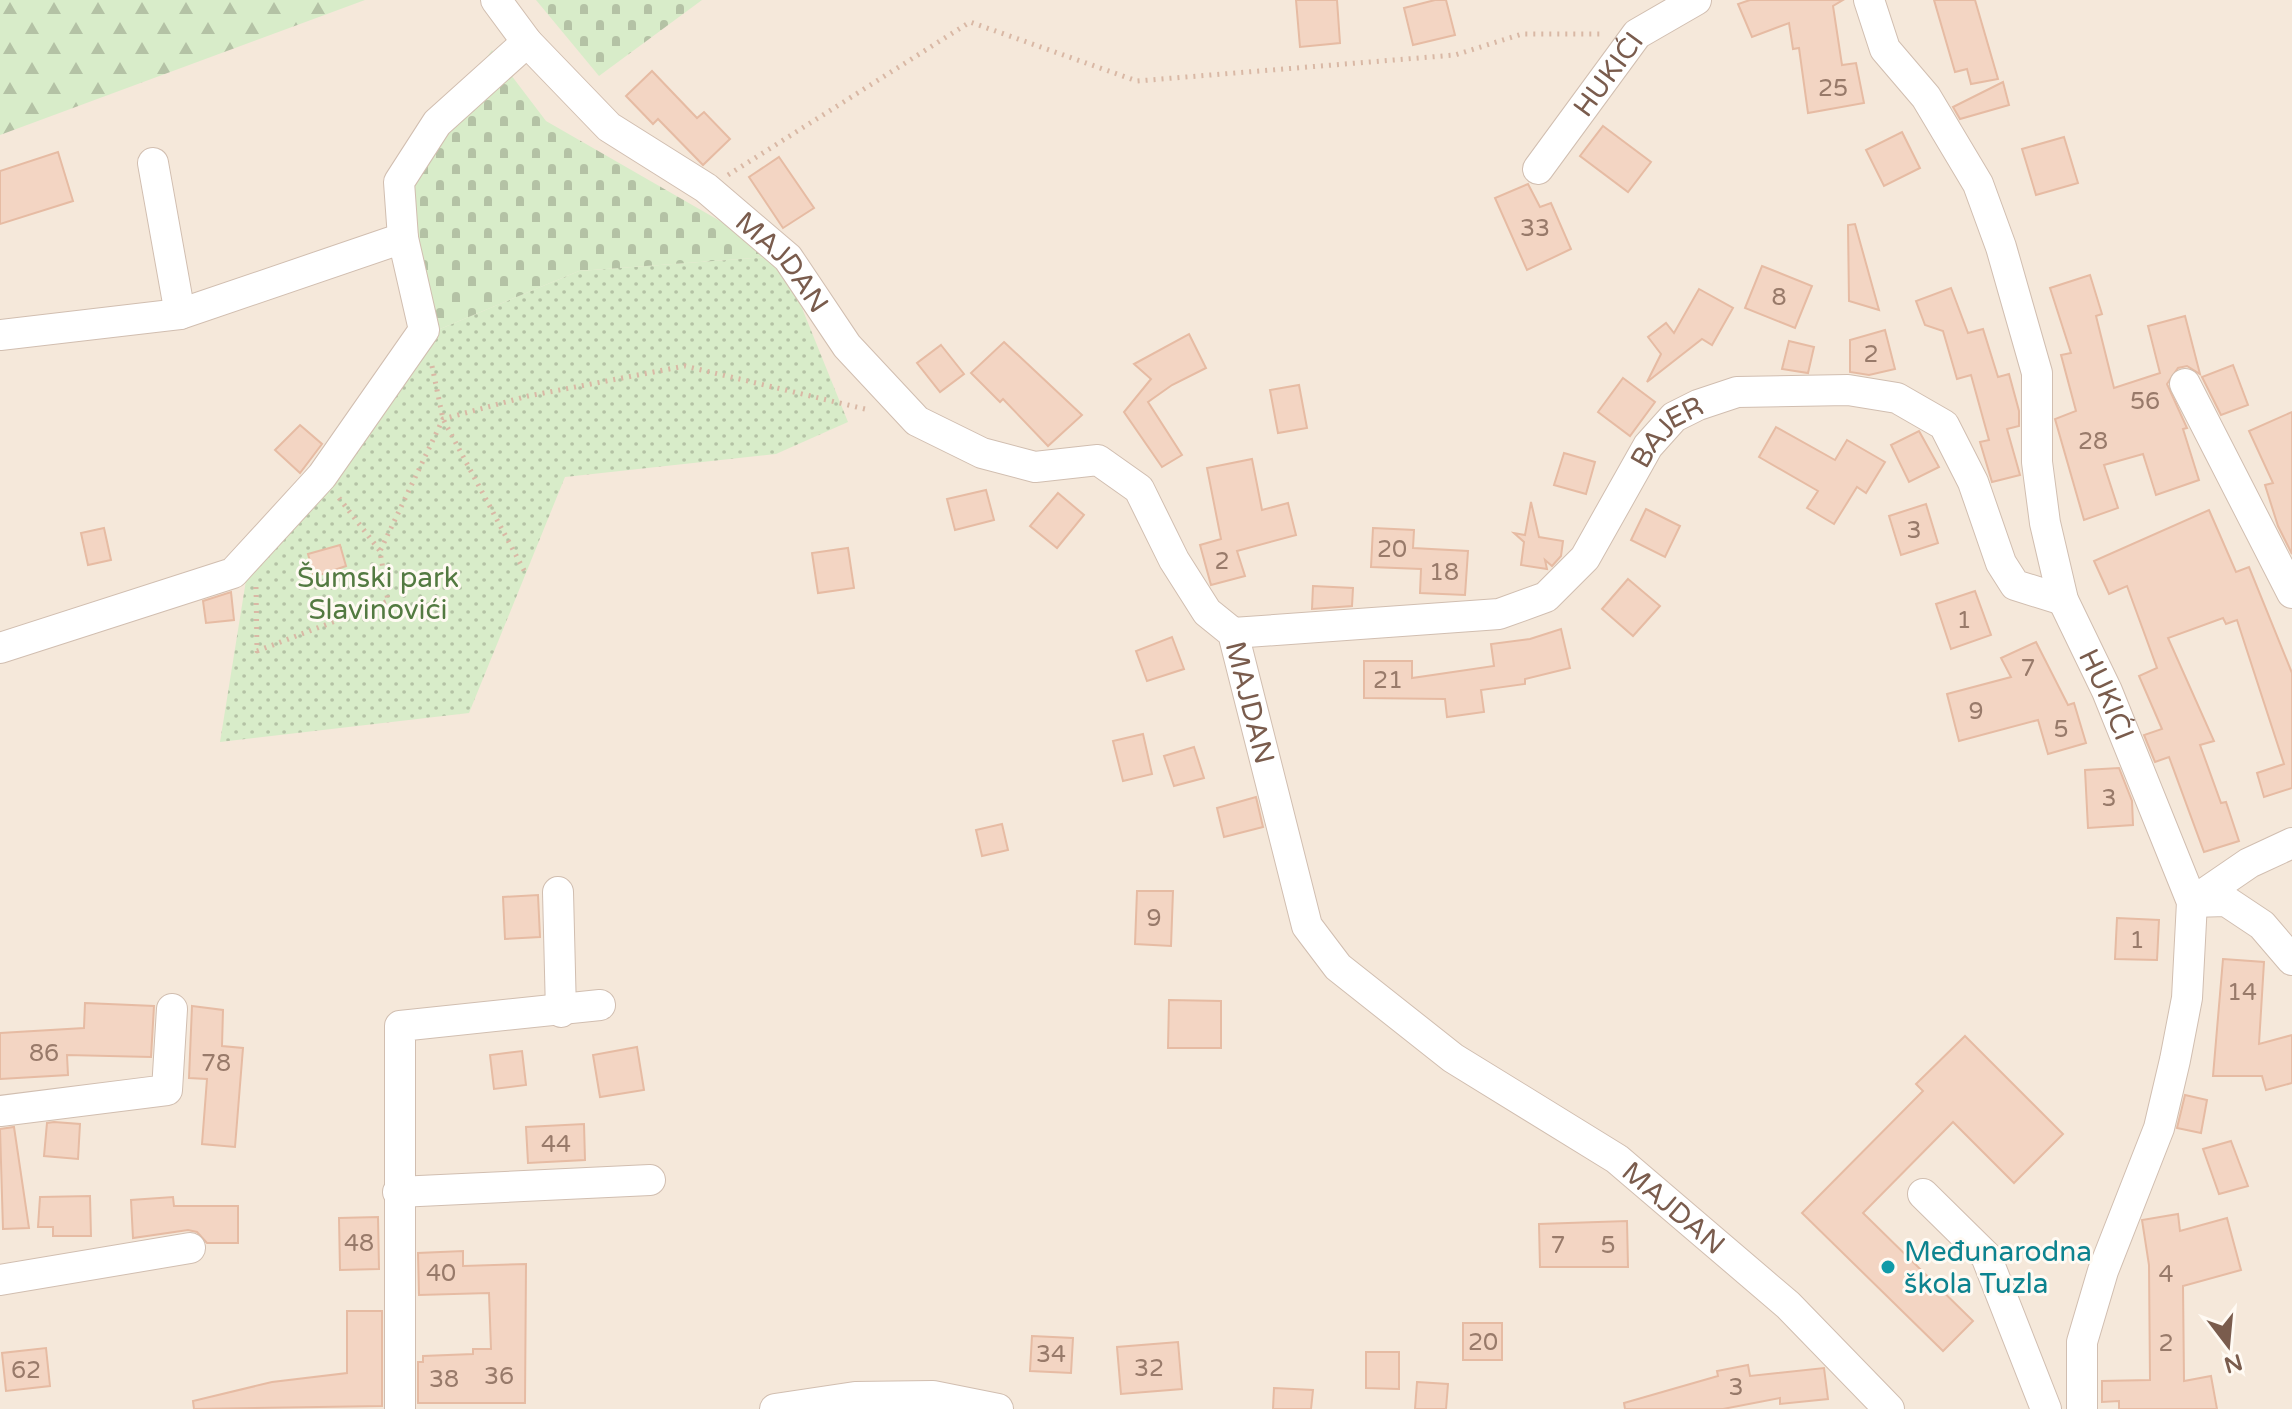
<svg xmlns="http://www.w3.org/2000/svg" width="2292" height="1409" viewBox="0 0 2292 1409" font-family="'Varela Round',sans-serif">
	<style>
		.residential { fill: #f5e8da }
		.grass { fill: url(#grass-dots) }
		.forest { fill: url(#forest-firs) }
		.cemetery { fill: url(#cemetery-stones) }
		.building { fill: #f3d5c3; stroke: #e6bba3; stroke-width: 2 }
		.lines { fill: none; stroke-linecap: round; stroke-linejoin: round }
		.minor-casing { stroke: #d1beb0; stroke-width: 32 }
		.path { stroke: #d9b8a5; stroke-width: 5; stroke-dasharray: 2 6; stroke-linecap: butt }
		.minor { stroke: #fff; stroke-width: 30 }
		.culture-dot { fill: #0f9aa8; stroke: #fffaf3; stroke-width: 3 }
		.labels { text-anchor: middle; stroke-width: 6; stroke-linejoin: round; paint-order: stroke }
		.number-label { font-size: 24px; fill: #987a6a }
		.street-label { font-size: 28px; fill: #7a5c4d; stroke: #fffaf3 }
		.park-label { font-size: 28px; fill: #537a41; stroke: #fffaf3 }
		.culture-label { font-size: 28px; fill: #0d838f; stroke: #fffaf3; text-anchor: start }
	</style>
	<defs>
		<pattern id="grass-dots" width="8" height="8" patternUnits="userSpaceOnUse" patternTransform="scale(2)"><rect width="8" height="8" fill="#d8ecc9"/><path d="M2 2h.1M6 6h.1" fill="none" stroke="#b4c2a5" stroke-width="1.8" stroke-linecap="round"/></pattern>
		<pattern id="forest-firs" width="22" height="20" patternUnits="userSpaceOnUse" patternTransform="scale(2)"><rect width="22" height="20" fill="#d8ecc9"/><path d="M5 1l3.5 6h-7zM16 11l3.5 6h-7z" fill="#b4c2a5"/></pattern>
		<pattern id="cemetery-stones" width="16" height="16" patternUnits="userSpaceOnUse" patternTransform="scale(2)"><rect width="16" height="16" fill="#d8ecc9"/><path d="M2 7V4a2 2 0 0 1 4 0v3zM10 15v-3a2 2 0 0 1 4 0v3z" fill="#b4c2a5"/></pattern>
	</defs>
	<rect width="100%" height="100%" fill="#fdf6ec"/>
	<rect class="residential" x="0" y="0" width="2292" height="1409"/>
	<polygon class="grass" points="781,256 848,422 776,454 565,477 469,713 220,742 252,543 428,334 579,271"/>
	<polygon class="forest" points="0,0 365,0 0,135"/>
	<g class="cemetery">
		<polygon points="536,0 702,0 599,76"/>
		<polygon points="492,50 546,121 781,256 579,271 428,334 404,173"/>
	</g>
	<g class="building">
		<polygon points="1296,0 1337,0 1340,43 1300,47"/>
		<polygon points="1435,0 1446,0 1455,35 1413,45 1404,8"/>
		<polygon points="1750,0 1843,0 1833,6 1842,65 1856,63 1864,103 1808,113 1799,48 1793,49 1789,23 1752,37 1738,4"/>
		<polygon points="1934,0 1975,0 1998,79 1971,84 1967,69 1955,72"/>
		<polygon points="652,71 697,118 704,112 730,139 703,165 658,119 653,124 626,96"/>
		<polygon points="2003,82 2009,105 1960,119 1953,107"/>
		<polygon points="1603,126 1651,162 1628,192 1580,156"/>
		<polygon points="1902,132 1920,168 1884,186 1866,150"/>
		<polygon points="2064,137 2078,183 2036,195 2022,149"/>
		<polygon points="58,152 73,201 0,224 0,171"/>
		<polygon points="779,157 814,208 783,228 749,177"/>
		<polygon points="1528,184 1540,207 1551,203 1571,249 1527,270 1495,198"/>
		<polygon points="1855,224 1879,310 1849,301 1848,225"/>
		<polygon points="1762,266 1812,286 1795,328 1745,308"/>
		<polygon points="2090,275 2102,314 2096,316 2114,388 2160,373 2148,326 2185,316 2200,374 2187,366 2178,368 2167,384 2187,428 2183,429 2199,480 2156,495 2143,454 2104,465 2118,508 2084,520 2055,419 2076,411 2061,355 2071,353 2050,288"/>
		<polygon points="1951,288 1968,333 1983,329 1998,377 2009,374 2019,411 2019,426 2007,429 2020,475 1992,482 1980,442 1989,440 1971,375 1957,379 1943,331 1925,325 1916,301"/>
		<polygon points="1699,289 1733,308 1712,345 1702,339 1647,382 1661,354 1648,337 1666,323 1674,333"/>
		<polygon points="1885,330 1895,369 1869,375 1850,372 1850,340"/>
		<polygon points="1189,334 1206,368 1172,385 1148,402 1182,455 1162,467 1124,412 1151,379 1134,364"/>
		<polygon points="1789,341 1814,347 1808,373 1782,369"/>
		<polygon points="1004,342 1082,415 1048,446 1003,399 1000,402 971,373"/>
		<polygon points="941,345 964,374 940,392 917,363"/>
		<polygon points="2233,365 2248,405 2221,415 2202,377"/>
		<polygon points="1623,378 1655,402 1630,436 1598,412"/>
		<polygon points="1299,385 1307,428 1278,433 1270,390"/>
		<polygon points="2292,412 2292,554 2278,526 2265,485 2273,483 2249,431"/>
		<polygon points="300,425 322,444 300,473 275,450"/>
		<polygon points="1776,427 1835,460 1847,440 1885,462 1866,493 1857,487 1834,524 1807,508 1818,491 1759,457"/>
		<polygon points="1919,431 1939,467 1909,482 1891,445"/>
		<polygon points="1564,453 1595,462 1586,494 1554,485"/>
		<polygon points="1252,459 1262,510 1288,503 1296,535 1237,551 1245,576 1211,585 1200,545 1221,539 1207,468"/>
		<polygon points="986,490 994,520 955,530 947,499"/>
		<polygon points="1058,493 1084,515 1057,548 1030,526"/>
		<polygon points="1531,502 1539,537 1563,541 1561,556 1552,566 1545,560 1547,569 1521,565 1524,542 1514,533 1525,535"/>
		<polygon points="1926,504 1938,543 1901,555 1889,516"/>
		<polygon points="1646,509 1680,526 1665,557 1631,540"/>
		<polygon points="2209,510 2236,572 2249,567 2292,673 2292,788 2264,797 2257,773 2284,764 2237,620 2226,624 2223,618 2168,638 2214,741 2200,745 2221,803 2226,802 2239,841 2204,852 2169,757 2155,762 2144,735 2162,729 2139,676 2157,668 2127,586 2109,594 2094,561"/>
		<polygon points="104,528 111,560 88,565 81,533"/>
		<polygon points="1373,528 1414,530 1413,548 1468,551 1465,595 1420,593 1421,569 1371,567"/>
		<polygon points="340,545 346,566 314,577 308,554"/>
		<polygon points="848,548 854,588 818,593 812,553"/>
		<polygon points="1628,579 1660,606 1633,636 1602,609"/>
		<polygon points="1313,586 1353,588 1352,606 1312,609"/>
		<polygon points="1975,591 1991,635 1951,649 1936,604"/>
		<polygon points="231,592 234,620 206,623 203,601"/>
		<polygon points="1561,629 1570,668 1525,679 1525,684 1481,690 1484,712 1447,717 1445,699 1364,698 1364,661 1412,661 1412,678 1494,666 1491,644 1530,639"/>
		<polygon points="1172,637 1184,669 1147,681 1136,651"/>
		<polygon points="2036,642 2068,705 2074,703 2086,743 2048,754 2038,720 1959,741 1947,694 2011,677 2001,658"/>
		<polygon points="1143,734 1152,774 1123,781 1113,741"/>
		<polygon points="1194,747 1204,778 1174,786 1164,756"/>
		<polygon points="2119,768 2132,801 2133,825 2088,828 2085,770"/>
		<polygon points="1256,797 1263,827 1224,837 1217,808"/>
		<polygon points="1002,824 1008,850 982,856 976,830"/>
		<polygon points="1137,891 1173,891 1171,946 1135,944"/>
		<polygon points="538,895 540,937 505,939 503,897"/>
		<polygon points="2117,918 2159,920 2157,960 2115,959"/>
		<polygon points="2223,959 2264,962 2259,1044 2292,1035 2292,1083 2266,1090 2262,1076 2213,1076"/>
		<polygon points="1169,1000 1221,1001 1221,1048 1168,1048"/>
		<polygon points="85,1003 154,1006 151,1057 67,1055 68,1075 0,1079 0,1033 84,1028"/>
		<polygon points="192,1006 223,1010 222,1046 243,1048 235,1147 202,1144 207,1079 189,1078"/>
		<polygon points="1965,1036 2063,1134 2014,1183 1953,1122 1863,1213 1973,1321 1943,1351 1802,1213 1923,1091 1916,1084"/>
		<polygon points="637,1047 644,1090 600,1097 593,1055"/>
		<polygon points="522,1051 526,1085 494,1089 490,1055"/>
		<polygon points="2185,1095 2207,1100 2201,1133 2177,1128"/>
		<polygon points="54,1122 80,1124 78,1159 44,1156 47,1123"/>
		<polygon points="584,1124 585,1160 528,1163 526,1127"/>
		<polygon points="14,1127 29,1228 3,1229 0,1129"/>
		<polygon points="2231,1141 2248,1186 2219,1194 2203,1149"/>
		<polygon points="90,1196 91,1236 53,1236 53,1227 38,1227 40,1197"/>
		<polygon points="173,1197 174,1206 238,1206 238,1243 207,1243 197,1232 188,1230 133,1238 131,1200"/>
		<polygon points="2178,1214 2180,1231 2227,1218 2241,1270 2183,1286 2184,1381 2211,1376 2217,1409 2119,1409 2119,1401 2102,1402 2102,1381 2150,1380 2149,1265 2142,1220"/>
		<polygon points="378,1217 379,1269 340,1270 339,1218"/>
		<polygon points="1627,1221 1628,1267 1540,1267 1539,1224"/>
		<polygon points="463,1251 463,1266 526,1264 525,1403 418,1403 418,1362 423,1362 423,1356 473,1354 473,1349 491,1349 489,1293 419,1295 418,1253"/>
		<polygon points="347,1311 382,1311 382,1406 194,1409 193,1401 272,1382 347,1373"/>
		<rect x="1463" y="1323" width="39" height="37"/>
		<polygon points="1032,1336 1073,1338 1071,1373 1030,1371"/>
		<polygon points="1178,1342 1182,1389 1121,1394 1117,1347"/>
		<polygon points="46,1348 50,1386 6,1391 2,1353"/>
		<polygon points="1366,1352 1399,1352 1399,1389 1366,1388"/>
		<polygon points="1748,1365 1750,1376 1824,1368 1828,1399 1780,1404 1780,1398 1723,1409 1625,1409 1624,1403 1718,1376 1717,1371"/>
		<polygon points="1417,1382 1448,1384 1446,1409 1415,1409"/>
		<polygon points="1274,1388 1313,1390 1311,1409 1273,1409"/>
	</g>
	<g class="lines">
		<g class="minor-casing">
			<g id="minor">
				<path id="s1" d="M496 0 527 42 609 127 706 188 788 258 847 346 917 421 982 453 1035 467 1098 460 1139 489 1174 560 1207 612 1233 633 1307 926 1338 967 1453 1058 1617 1159 1788 1305 1889 1409"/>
				<path id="s2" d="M1869 0 1885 49 1926 97 1978 184 2001 247 2037 373V462L2045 523 2063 600 2107 691 2192 902 2187 998 2175 1060 2159 1128 2103 1271 2082 1342V1409"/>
				<polyline points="153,163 180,314"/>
				<path id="s3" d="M1538 169 1637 34 1696 0"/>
				<polyline points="0,335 180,314 403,238"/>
				<polyline points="2185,384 2292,593"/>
				<path id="s4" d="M1233 633 1499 614 1546 597 1585 558 1648 446 1674 417 1698 405 1737 392 1848 390 1897 398 1944 425 1973 482 2001 563 2015 585 2063 600"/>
				<polyline points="0,648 233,573 322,476 424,330 403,238 399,182 437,123 527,42"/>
				<polyline points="558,892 561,1012"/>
				<polyline points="2192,902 2226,901 2262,925 2292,960"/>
				<polyline points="2192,902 2249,863 2292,843"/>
				<polyline points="0,1111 167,1090 172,1009"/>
				<polyline points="398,1192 650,1180"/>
				<polyline points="1923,1194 1986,1256 2046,1409"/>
				<polyline points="0,1280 190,1248"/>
				<polyline points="400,1409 400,1026 600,1005"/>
				<polyline points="775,1409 855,1397 933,1396 998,1409"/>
			</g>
		</g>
		<g class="path">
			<polyline points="728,175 970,22 1137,81 1455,55 1522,34 1603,34"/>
			<polyline points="432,366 443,419 526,574"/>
			<polyline points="339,498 380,551"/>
			<polyline points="256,587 257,651 388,601 380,551 443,419 528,396 685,366 869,410"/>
		</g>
		<use href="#minor" class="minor"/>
	</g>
	<circle class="culture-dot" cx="1888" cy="1267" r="8"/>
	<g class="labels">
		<g class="number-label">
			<text x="1833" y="96">25</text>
			<text x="1535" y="236">33</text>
			<text x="1779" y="305">8</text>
			<text x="1871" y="362">2</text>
			<text x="2145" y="409">56</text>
			<text x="2093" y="449">28</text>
			<text x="1914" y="538">3</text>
			<text x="1392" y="557">20</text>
			<text x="1222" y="569">2</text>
			<text x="1444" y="580">18</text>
			<text x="1964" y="628">1</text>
			<text x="2028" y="676">7</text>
			<text x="1388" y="688">21</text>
			<text x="1976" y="719">9</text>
			<text x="2061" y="737">5</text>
			<text x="2109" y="806">3</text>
			<text x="1154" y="926">9</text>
			<text x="2137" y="948">1</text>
			<text x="2242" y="1000">14</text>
			<text x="44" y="1061">86</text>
			<text x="216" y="1071">78</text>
			<text x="556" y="1152">44</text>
			<text x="359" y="1251">48</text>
			<text x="1558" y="1253">7</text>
			<text x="1608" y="1253">5</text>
			<text x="441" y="1281">40</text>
			<text x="2166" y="1282">4</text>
			<text x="1483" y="1350">20</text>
			<text x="2166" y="1351">2</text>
			<text x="1051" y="1362">34</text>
			<text x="1149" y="1376">32</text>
			<text x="26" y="1378">62</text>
			<text x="499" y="1384">36</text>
			<text x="444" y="1387">38</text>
			<text x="1736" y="1395">3</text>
		</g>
		<g class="street-label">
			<text dy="10" stroke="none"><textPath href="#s3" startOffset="118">HUKIĆI</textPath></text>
			<text dy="10" stroke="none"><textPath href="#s1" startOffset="392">MAJDAN</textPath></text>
			<text dy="10" stroke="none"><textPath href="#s4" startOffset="524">BAJER</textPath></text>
			<text dy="10" stroke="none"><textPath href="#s2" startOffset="748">HUKIĆI</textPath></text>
			<text dy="10" stroke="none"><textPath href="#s1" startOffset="1088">MAJDAN</textPath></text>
			<text dy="10" stroke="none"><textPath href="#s1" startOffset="1784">MAJDAN</textPath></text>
		</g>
		<g class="park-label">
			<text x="378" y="587">Šumski park<tspan x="378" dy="32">Slavinovići</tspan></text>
		</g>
		<g class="culture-label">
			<text x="1904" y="1261">Međunarodna<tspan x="1904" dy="32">škola Tuzla</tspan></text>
		</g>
	</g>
	<g transform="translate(2228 1345) rotate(164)" stroke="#fffaf3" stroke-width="6" paint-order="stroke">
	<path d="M0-6L14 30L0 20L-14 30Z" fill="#7a5c4d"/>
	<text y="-12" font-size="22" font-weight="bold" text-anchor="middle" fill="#7a5c4d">N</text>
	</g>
</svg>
